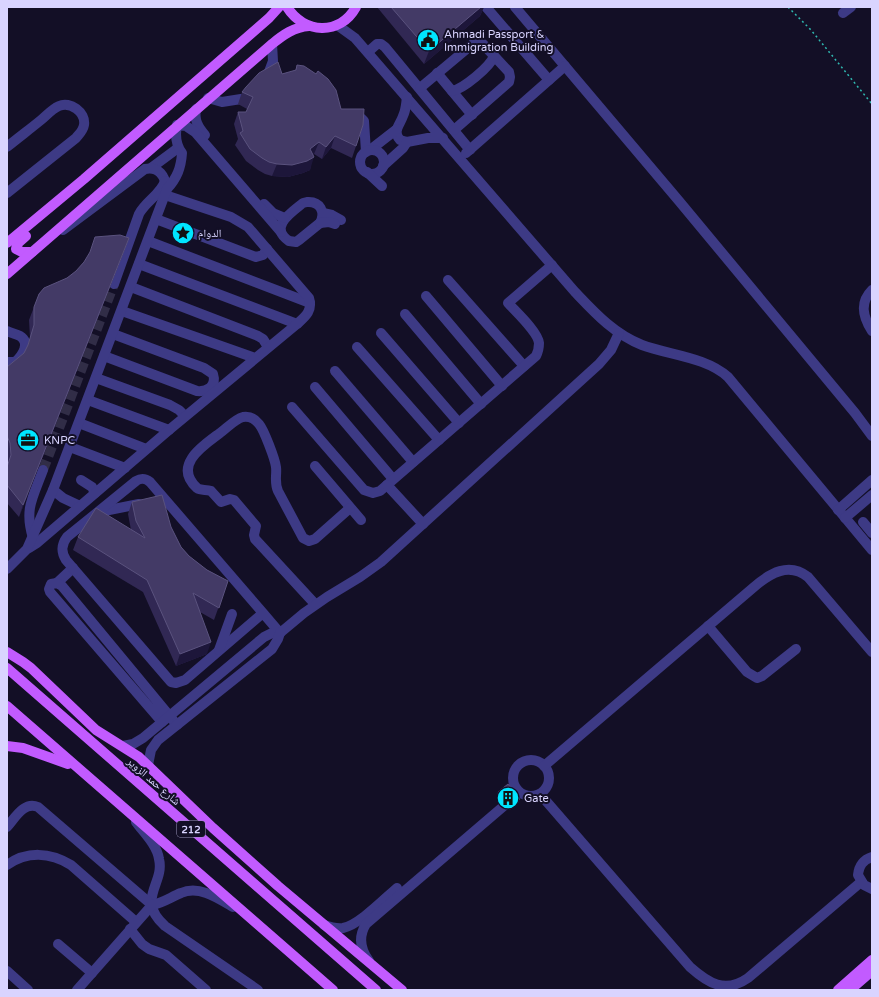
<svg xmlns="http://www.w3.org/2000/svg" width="879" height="997" viewBox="0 0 879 997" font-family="'Varela Round','Noto Naskh Arabic',sans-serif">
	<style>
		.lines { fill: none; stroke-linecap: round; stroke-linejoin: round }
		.minor-tunnel { stroke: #312d47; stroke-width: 10; stroke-dasharray: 10 5; stroke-linecap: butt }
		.path { stroke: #2fb8b0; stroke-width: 1.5; stroke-dasharray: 2 3; stroke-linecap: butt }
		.minor { stroke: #3d3a85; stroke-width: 10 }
		.major { stroke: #c25bff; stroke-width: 10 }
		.wall { fill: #312854 }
		.shaded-wall { fill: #1d163a }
		.building { fill: #433a66; stroke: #5a527e }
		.labels { text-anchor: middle; stroke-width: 4; stroke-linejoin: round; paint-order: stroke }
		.shield { fill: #130f26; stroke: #9e99be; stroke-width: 1 }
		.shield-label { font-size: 10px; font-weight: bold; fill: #d9d4ff }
		.poi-label { font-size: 11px; fill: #d9d4ff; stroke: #130f26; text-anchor: start }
		.street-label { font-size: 11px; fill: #d9d4ff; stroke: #130f26 }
	</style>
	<rect width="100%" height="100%" fill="#130f26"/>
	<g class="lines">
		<polyline class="minor-tunnel" points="43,470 114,284"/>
		<polyline class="path" points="788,7 811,30 872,104"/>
		<g class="minor">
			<polyline points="486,7 549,80"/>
			<polyline points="515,7 679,201 855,413 872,436"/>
			<polyline points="843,13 851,7"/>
			<path d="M337 25 355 38 575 292C595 313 614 334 642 345 669 355 706 357 728 377L872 550"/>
			<polyline points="368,52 377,44 381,44 385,47 470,150"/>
			<polyline points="437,73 472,115"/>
			<polyline points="267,77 273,61 272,44"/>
			<polyline points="420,88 475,42 483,44 509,72 510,77 509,82 454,130"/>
			<path d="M452 91C463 89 490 67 494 56"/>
			<path d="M407 97C406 104 406 110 403 116 400 125 392 131 400 140L407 142 428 138H443"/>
			<polyline points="208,98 222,102 241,99"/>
			<path d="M196 109C194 120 198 127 205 135"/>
			<polyline points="355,119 361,118 364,121 366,152"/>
			<path d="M7 147C18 138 30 129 41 120 47 115 52 109 59 106 70 101 86 112 84 125 83 131 79 134 76 138L7 193"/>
			<polyline points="370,150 397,129"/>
			<circle cx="372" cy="162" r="12"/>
			<polyline points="466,153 565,66"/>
			<polyline points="383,166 403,148 407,142"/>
			<polyline points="151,168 178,148"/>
			<polyline points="367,172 382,186"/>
			<path d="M307 202C320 201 326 212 320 223L299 240 296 242 289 241C268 227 292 212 303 203Z"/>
			<polyline points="264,204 273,213 285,218"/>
			<polyline points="323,213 332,215 341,220"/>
			<polyline points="156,219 256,257 263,255 267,249"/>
			<polyline points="320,223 329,222 335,224"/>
			<path d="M63 230 145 169C159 166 165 176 167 189"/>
			<polyline points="148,241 310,303"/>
			<polyline points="139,264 297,324"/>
			<polyline points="448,280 524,366"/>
			<path d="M114 284 139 214C146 201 161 194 165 181"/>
			<polyline points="131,287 258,336 263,339 268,347"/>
			<path d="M872 290C859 303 863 317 872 331"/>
			<polyline points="426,296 502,386"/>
			<polyline points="122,311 255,358"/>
			<polyline points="405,314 481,404"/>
			<path d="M7 331C11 333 16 334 20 336 31 343 22 356 15 362H7"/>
			<polyline points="381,333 459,423"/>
			<polyline points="357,347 439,440"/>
			<path d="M104 356 197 391C207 392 217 386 213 374L204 368 113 334"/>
			<polyline points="335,371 413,462"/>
			<polyline points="96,378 170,405 179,410 185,416"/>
			<polyline points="315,387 393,479"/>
			<polyline points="88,400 169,430"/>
			<path d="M292 407 364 490 373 493 380 491 536 356C538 352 539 348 539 343 538 332 516 312 508 303L552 265"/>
			<polyline points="79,423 146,449"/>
			<polyline points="70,447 125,468"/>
			<polyline points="315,466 361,520"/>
			<polyline points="81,480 92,487 95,493"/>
			<polyline points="387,485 423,524"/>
			<polyline points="53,490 63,498 80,506"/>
			<polyline points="838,510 872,480"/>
			<polyline points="99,512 139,504"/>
			<polyline points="845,518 872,495"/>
			<polyline points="863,522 872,533"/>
			<path d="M33 538C24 509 33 497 43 470"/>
			<path d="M29 548 37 543 169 430 297 324C305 317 313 311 309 298L248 227 231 217 165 195"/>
			<path d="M7 569 27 549 53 490 167 189C177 178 181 168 182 153 176 145 175 135 177 125L186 126 195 132 281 232"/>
			<polyline points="57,583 73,568"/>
			<path d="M315 604 255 539 254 535 256 526 234 500 230 499 221 502 211 491C206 489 201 491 197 488 172 465 204 445 220 433 227 428 235 419 243 417 249 416 255 419 259 424 264 430 275 459 276 467 277 475 274 482 278 491L303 538 309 541 315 539 350 508"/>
			<path d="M263 613 185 680 176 683 171 682 66 560C61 552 61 545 67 537L136 481C141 478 145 478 150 482L263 613 280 633"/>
			<polyline points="708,626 747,672 757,678 762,676 796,649"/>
			<polyline points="219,650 232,614"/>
			<polyline points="162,722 50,592 49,589 51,584 57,583 62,586 177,725"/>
			<polyline points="123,746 133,744 143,738 264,637 272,633 280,633"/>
			<circle cx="531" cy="778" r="18"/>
			<polyline points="148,765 151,750 158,740 272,649 278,639 280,633 304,613 327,597 360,577 381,562 599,364 611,350 619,333"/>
			<path d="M544 766 754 587C770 573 789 562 808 577L872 652"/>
			<path d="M540 794 690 967C708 983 725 994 748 978L861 882"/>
			<path d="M136 822C144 833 157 845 159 859 165 884 135 899 165 926L258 990"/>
			<path d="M7 827C15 818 24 801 38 807L152 905"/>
			<path d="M872 857C863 860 859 865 858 875L864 885 872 889"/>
			<path d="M7 865C27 851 50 852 71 865L136 922"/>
			<path d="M324 925C330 927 336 929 343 928 359 925 384 899 397 888"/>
			<polyline points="130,929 142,944 149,949 166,955 206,990"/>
			<polyline points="58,944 92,973"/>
			<path d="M369 961C360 949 358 937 366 924L505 805"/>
			<polyline points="7,971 28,990"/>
			<path d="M77 990 152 905C163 903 171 897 181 893 199 885 218 898 233 907"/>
		</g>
		<g class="major">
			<path d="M287 7C304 34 340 36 356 7"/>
			<polyline points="26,236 17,244 16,249 22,252 32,252"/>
			<polyline points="7,243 84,179 269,18 279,7"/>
			<path d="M7 274 272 44C283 35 294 27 309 26"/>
			<polyline points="7,652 23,662 31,668 96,730 139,757 213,828 278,886 402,990"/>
			<polyline points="7,668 376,990"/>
			<polyline points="7,706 333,990"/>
			<polyline points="7,746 23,748 68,764"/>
			<polyline points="838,990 872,960"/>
			<polyline points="850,990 872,971"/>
		</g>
	</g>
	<g class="wall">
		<polygon points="377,7 484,7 480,16 424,64"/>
		<polygon points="297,65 341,109 356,146 352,158 331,148 322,159 314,154 313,155 310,170 303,173 288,177 272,176 265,174 258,170 246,161 235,145 238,139 234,124 238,112 246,112 247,109 238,104 242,92 282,74 295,71"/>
		<polygon points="129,238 124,251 19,517 7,503 7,367 24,353 27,349 30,338 29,320 39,294 67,278"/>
		<polygon points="132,502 171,527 181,547 189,556 207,570 228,581 214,620 200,612 207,654 176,666 143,592 73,550 78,537 131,530 128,514"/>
		<polygon points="498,792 519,802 510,810 497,795"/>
	</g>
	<g class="shaded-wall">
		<polygon points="481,7 484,7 480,16 424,64 429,51"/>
		<polygon points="335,136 331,148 322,159 326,147"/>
		<polygon points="319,142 314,154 306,161 310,149"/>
		<polygon points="314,157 310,170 303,173 288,177 272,176 277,164"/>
		<polygon points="129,238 124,251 19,517 23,505"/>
		<polygon points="211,642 207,654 176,666 180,654"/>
		<polygon points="520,799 519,802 510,810 511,807"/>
	</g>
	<g class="building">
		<polygon points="391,7 481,7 429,51"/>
		<polygon points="278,62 282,74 296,70 297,65 304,66 316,74 318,71 328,79 336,90 341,109 364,109 363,125 356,146 335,136 326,147 319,142 310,149 314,157 307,161 292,165 277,164 269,162 262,158 250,149 240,133 243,131 238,112 246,112 253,97 242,92 246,87 259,73"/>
		<polygon points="120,235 129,238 23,505 7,485 7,467 11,455 10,443 7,436 7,367 24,353 28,345 34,325 34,307 39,294 44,288 67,278 76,271 84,262 90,252 95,237"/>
		<polygon points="162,495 171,527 181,547 189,556 207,570 228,581 219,608 193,593 211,642 180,654 147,580 78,537 96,508 145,538 136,521 132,502"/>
		<polygon points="508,784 520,799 511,807 498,792"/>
	</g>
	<defs>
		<g id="civic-disc" transform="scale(1.15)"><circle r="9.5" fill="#00e5ff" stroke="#130f26"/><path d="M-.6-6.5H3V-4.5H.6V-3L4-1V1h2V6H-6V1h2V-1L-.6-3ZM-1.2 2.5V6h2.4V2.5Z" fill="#111"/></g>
		<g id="sight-disc" transform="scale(1.15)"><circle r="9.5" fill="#00e5ff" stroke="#130f26"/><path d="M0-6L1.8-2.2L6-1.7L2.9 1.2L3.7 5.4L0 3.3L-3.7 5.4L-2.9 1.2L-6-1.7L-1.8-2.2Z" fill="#111"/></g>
		<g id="office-disc" transform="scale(1.15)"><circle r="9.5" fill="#00e5ff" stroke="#130f26"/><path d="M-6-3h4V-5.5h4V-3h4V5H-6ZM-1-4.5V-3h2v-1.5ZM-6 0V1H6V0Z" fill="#111"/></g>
		<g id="building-disc" transform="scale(1.15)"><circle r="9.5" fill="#00e5ff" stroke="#130f26"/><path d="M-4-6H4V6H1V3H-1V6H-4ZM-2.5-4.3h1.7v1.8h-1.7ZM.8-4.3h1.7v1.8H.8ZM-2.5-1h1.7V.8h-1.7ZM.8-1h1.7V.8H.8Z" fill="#111"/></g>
	</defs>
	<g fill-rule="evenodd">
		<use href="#civic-disc" x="428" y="40"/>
		<use href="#sight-disc" x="183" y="233"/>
		<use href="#office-disc" x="28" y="440"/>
		<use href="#building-disc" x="508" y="798"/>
	</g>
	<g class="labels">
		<rect class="shield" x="177" y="821" width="28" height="16" rx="3"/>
		<g class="shield-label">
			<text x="191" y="833">212</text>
		</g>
		<g class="poi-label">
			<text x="444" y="38">Ahmadi Passport &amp;<tspan x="444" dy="13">Immigration Building</tspan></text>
			<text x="198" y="237">الدوام</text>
			<text x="44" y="444">KNPC</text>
			<text x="524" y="802">Gate</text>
		</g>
		<g class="street-label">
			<text transform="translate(154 781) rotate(41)" y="4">شارع حمد الزوير</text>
		</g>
	</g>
	<rect width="879" height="997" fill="none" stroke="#d9d4ff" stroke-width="16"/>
</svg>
